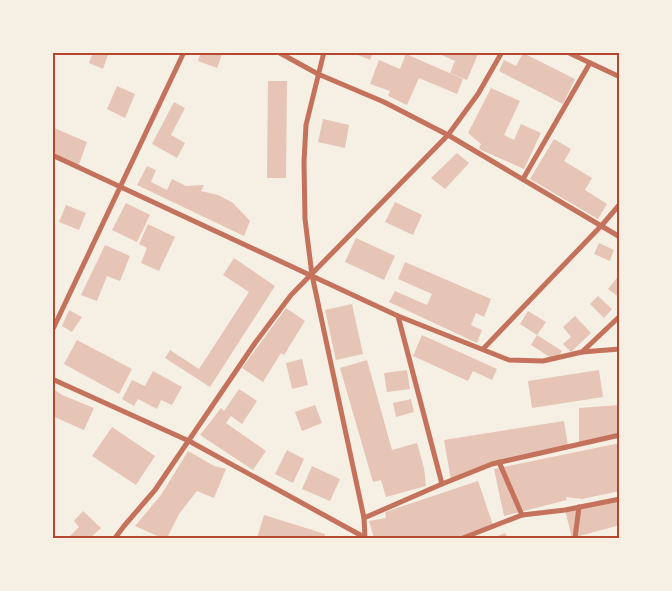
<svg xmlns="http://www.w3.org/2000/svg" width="672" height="591" viewBox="0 0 672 591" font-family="Poppins,sans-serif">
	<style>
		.building { fill: #e6c5b7 }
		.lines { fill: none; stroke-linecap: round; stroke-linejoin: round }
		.minor { stroke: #c5725c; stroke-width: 5 }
		.neatline { fill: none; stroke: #b5482f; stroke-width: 2 }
	</style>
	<rect width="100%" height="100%" fill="#f6efe4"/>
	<g class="building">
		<polygon points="93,52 109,52 103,69 89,63"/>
		<polygon points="201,52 223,52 217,68 198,61"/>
		<polygon points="351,52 373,52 370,60"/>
		<polygon points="435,52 479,52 467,80 450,73 455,61"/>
		<polygon points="523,53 575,79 563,104 499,71 504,60 516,66"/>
		<polygon points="406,54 463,79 457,94 419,78 407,105 388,96 390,91 370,84 379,60 400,69"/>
		<polygon points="268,81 287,81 286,178 267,178"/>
		<polygon points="117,86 135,94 125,118 107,109"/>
		<polygon points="491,88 520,101 504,135 514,140 521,124 541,133 524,169 479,149 481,144 468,133"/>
		<polygon points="174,102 185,108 171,135 185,143 177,158 152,144"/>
		<polygon points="323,119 349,125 345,148 318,142"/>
		<polygon points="52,127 87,142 78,167 52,155"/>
		<polygon points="554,139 571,149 564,161 592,178 585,190 607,204 598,219 530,179"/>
		<polygon points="457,153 469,163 445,189 431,178"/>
		<polygon points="147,166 156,170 151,182 167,190 172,179 186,186 204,185 201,191 218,195 233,203 250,221 244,236 137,185"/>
		<polygon points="395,202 422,215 413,235 385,222"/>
		<polygon points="126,203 150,215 137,242 112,230"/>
		<polygon points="66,205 86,213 79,230 59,222"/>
		<polygon points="148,224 175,237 159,271 141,263 147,248 139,244"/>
		<polygon points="356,238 395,256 384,280 345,262"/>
		<polygon points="599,243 614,250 610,261 594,254"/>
		<polygon points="105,245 130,256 120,281 107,276 97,301 81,295"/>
		<polygon points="234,258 275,286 210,387 165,358 170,350 199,369 249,292 223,275"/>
		<polygon points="405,262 491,299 484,317 476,313 471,325 482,330 477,343 389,302 395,291 427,305 432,294 398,279"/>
		<polygon points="620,274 620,298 608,289"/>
		<polygon points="598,296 612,309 604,318 590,304"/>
		<polygon points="352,304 363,354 336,360 325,310"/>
		<polygon points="286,308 305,321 284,355 281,353 263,382 242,368"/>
		<polygon points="69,310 82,317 72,332 62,326"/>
		<polygon points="528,311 546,322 537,335 520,324"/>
		<polygon points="575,316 591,333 571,352 563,344 571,337 563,327"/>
		<polygon points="422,335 497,369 492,380 473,371 468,381 413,356"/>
		<polygon points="537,335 562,351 556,361 531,345"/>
		<polygon points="77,340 132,369 119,394 64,364"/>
		<polygon points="302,359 308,385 292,389 286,363"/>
		<polygon points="367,360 392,450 417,443 424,468 426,486 386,497 381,480 373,482 340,368"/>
		<polygon points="407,370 410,389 387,392 384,373"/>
		<polygon points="599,370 603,397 532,408 528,381"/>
		<polygon points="153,371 182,387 172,405 161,400 157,409 138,399 134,406 122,399 132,380 145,386"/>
		<polygon points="52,388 62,395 94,408 84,430 52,416"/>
		<polygon points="239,389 257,401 242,424 231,416 226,423 266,451 253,470 200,435 221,408 224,411"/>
		<polygon points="411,399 414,412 396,417 393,403"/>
		<polygon points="315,405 322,423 302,431 295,412"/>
		<polygon points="620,405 620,435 579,443 579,408"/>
		<polygon points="564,421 568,446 475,470 451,480 444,440"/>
		<polygon points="112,427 155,456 136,485 92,456"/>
		<polygon points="620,443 620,491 582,499 566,497 567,500 504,516 494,469"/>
		<polygon points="287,450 304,459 293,483 275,474"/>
		<polygon points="188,451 214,466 226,469 214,498 197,491 179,514 167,538 162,538 135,526 161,495"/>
		<polygon points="312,466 340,479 330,501 302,489"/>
		<polygon points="478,481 494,528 463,538 374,538 369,521 386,518 385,512"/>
		<polygon points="620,499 620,525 572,538 565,510"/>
		<polygon points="83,511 101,528 90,538 68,538 79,527 74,521"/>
		<polygon points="264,515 325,534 324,538 257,538"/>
		<polygon points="505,533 508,538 493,538"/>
	</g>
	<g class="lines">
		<g class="minor">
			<polyline points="278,52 318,74 384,102 448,135 620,237"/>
			<polyline points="324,52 306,125 304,162 305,219 312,275 364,518 365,538"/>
			<polyline points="567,52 620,77"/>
			<polyline points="52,155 398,316 509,360 543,361 582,352 620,349"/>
			<polyline points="523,179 590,63"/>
			<polyline points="398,316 442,484"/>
			<polyline points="52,331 184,52"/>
			<polyline points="483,349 602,225 620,204"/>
			<polyline points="582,352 620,316"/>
			<polyline points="52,379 189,441 364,537"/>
			<polyline points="499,462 522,515"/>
			<polyline points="364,518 442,484 492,464 620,435"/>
			<polyline points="115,538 124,526 155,490 255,343 291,295 448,135 478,94 502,52"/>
			<polyline points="463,538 522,515 565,510 620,499"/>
			<polyline points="575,538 579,507"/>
		</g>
	</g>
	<rect width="672" height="591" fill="none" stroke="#f6efe4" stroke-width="108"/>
	<rect x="54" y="54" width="564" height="483" class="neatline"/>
</svg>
